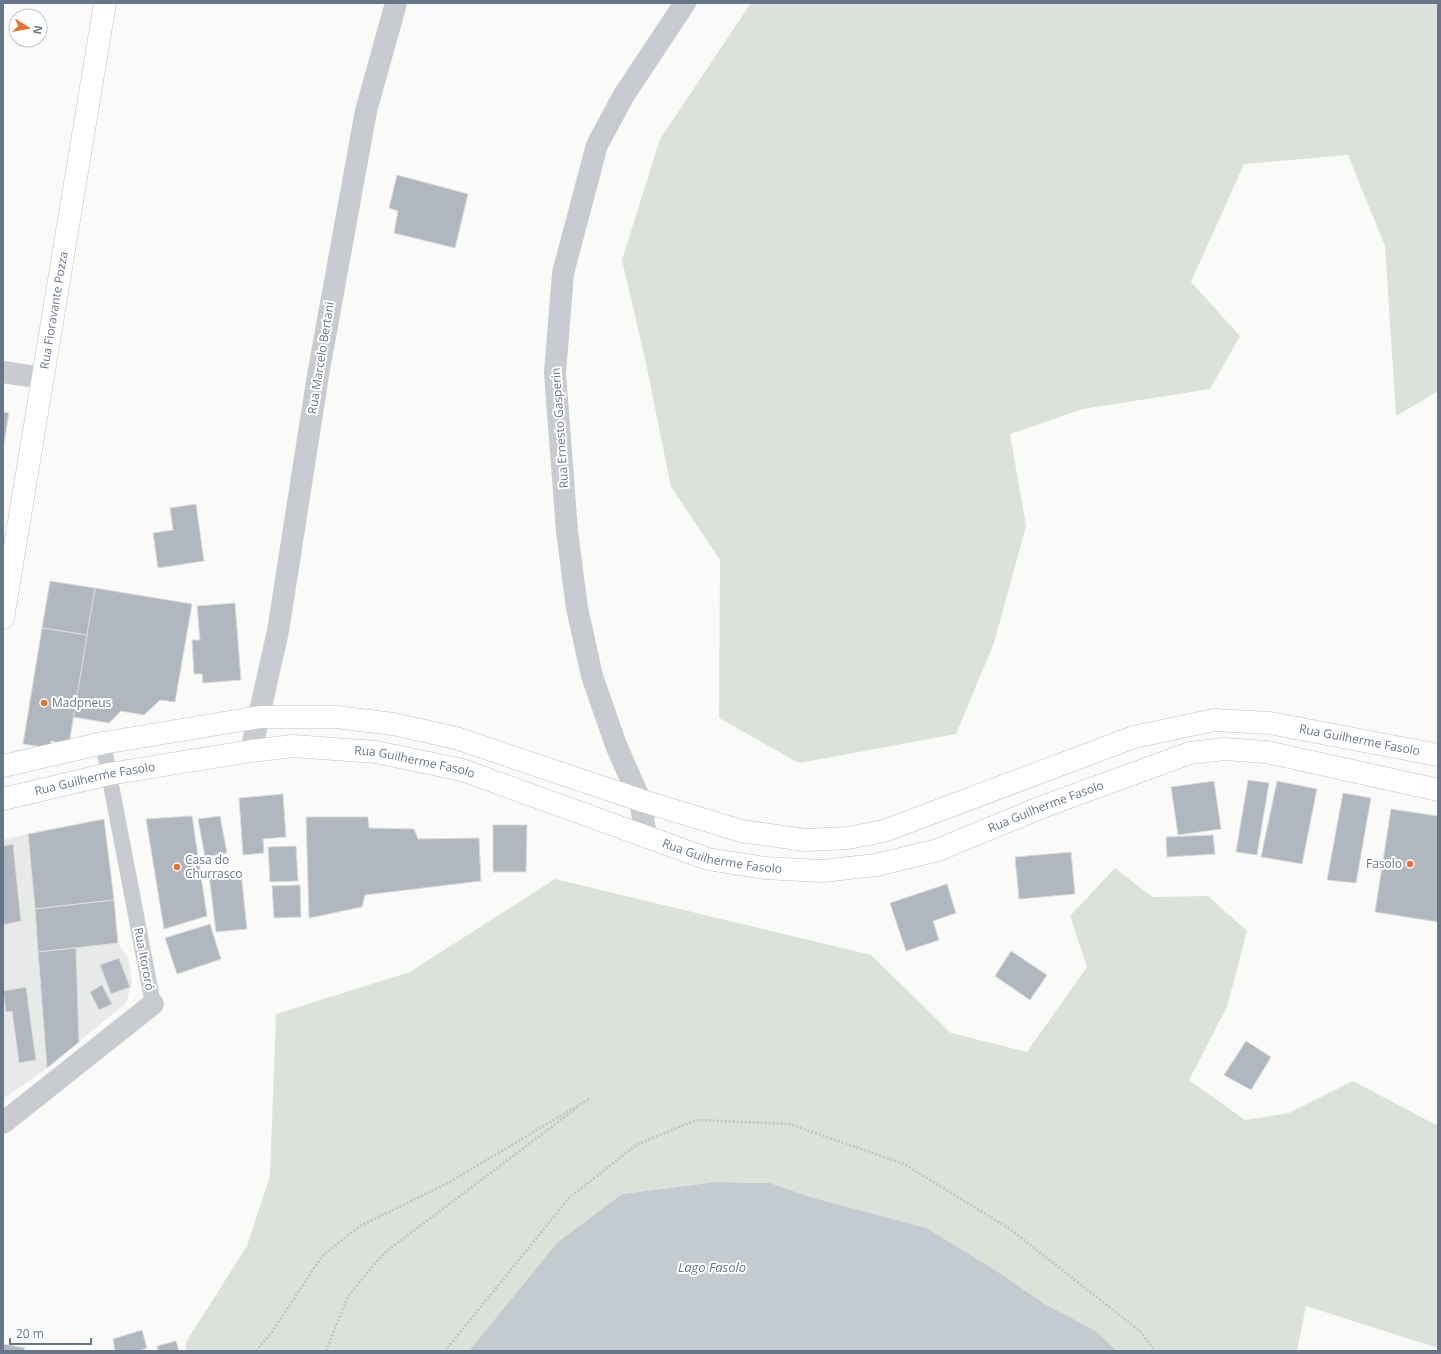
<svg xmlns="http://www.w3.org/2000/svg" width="1441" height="1354" viewBox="0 0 1441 1354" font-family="'Open Sans',sans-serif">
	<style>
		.built { fill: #e8e9e9 }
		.green { fill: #dbe2d9 }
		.water { fill: #c3cbd1 }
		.building { fill: #b1b7bf; stroke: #dcdcda }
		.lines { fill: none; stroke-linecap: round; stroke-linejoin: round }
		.secondary-casing { stroke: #bcc0c6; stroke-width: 23 }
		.path { stroke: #c1c3c6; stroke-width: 2.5; stroke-dasharray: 2 2; stroke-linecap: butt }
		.lane { stroke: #c8cbcf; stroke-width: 16 }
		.street { stroke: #c8cbcf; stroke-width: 22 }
		.secondary { stroke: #fff; stroke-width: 22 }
		.poi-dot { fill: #e97128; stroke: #fff; stroke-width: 1.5 }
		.labels { text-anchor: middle; stroke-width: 4; stroke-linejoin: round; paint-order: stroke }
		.street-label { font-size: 12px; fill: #68768a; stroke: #fff }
		.poi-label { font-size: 12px; fill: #68768a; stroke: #fff; text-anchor: start }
		.water-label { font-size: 13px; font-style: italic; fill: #647784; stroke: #fff }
	</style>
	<rect width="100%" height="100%" fill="#fafaf8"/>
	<polygon class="built" points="28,834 38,952 118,943 128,958 132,982 126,1003 47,1068 3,1099 3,840"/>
	<g class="green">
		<polygon points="751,3 1438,3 1438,391 1396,416 1385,246 1348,155 1244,164 1191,282 1240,336 1210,389 1083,409 1010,434 1026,526 994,643 956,734 799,763 719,718 720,560 671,487 646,363 622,260 660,139"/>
		<polygon points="1115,868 1152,897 1208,896 1247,931 1227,1007 1189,1080 1245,1120 1289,1113 1353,1081 1438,1126 1438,1348 1306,1306 1297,1351 1117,1351 1096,1331 1043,1303 961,1251 770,1183 716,1182 622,1194 469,1351 186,1351 186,1342 247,1246 270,1176 276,1014 410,972 555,879 871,955 951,1033 1027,1052 1087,967 1070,916"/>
	</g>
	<polygon class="water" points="716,1182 770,1183 813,1198 926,1228 995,1270 1043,1303 1096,1331 1117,1351 469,1351 557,1243 622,1194"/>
	<g class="building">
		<polygon points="397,175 468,194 455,248 394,233 398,211 389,208"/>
		<polygon points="3,412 9,413 3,449"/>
		<polygon points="196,504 204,561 158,568 153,533 173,530 170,508"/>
		<polygon points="50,581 95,588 87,635 42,628"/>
		<polygon points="95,588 192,604 175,702 160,700 144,715 121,711 109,723 73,717"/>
		<polygon points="235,603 241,680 203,683 202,674 194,674 192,640 200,640 197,606"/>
		<polygon points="42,628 87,635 69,744 51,741 49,748 23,744"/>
		<polygon points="1248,780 1269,783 1257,855 1236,852"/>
		<polygon points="1214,781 1221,829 1178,835 1171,787"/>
		<polygon points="1277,781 1317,789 1302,864 1261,857"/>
		<polygon points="1343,793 1371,798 1356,883 1327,880"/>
		<polygon points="283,794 286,837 263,839 264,853 243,855 239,798"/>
		<polygon points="1391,809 1438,816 1438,922 1375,912"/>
		<polygon points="192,816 207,916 164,929 146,819"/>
		<polygon points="220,816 227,853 205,857 198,819"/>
		<polygon points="306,817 368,817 369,828 414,829 418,839 479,838 481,881 365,895 362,907 309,918"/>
		<polygon points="104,819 114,900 35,909 28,834"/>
		<polygon points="493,825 527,825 526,872 493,872"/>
		<polygon points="1213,835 1215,854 1167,857 1166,837"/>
		<polygon points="13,844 21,921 3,925 3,846"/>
		<polygon points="296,846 298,881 270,882 268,847"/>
		<polygon points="1071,852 1075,894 1019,899 1015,857"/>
		<polygon points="241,872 247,929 216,932 209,875"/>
		<polygon points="947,884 956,913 933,921 939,940 906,951 890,903"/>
		<polygon points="300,885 301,917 274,918 272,886"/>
		<polygon points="114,900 118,943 38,952 35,909"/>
		<polygon points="210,924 221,959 177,974 165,938"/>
		<polygon points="76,948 79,1042 47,1068 38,952"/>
		<polygon points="1011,951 1047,975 1030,1000 995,976"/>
		<polygon points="119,958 130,987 111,994 100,965"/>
		<polygon points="102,985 112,1004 99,1010 90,992"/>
		<polygon points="26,987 36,1060 19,1063 12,1011 6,1012 3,991"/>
		<polygon points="1246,1041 1271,1057 1251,1090 1224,1075"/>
		<polygon points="142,1330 147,1348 139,1351 115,1351 113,1339"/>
		<polygon points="176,1341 179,1351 158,1351 157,1346"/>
		<polygon points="3,1344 25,1348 24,1351 3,1351"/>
	</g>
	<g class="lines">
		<g class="secondary-casing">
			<g id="secondary">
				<path id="s1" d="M3 618 105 3"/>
				<path id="s2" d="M3 766 103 743 260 717H337L393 724 456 738 640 800 741 831 805 840 848 838 884 831 1134 737 1214 720 1270 723 1438 755"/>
				<path id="s3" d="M3 799 109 774 251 751 293 746 376 752 462 770 708 859 764 868 822 871 876 865 938 850 1042 807 1190 753 1224 749 1267 752 1438 790"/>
			</g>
		</g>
		<g class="path">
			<polyline points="256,1351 272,1332 322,1256 360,1226 448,1183 589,1099"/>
			<polyline points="326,1351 348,1296 384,1253 578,1107"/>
			<polyline points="445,1351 569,1198 636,1145 696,1120 790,1124 904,1164 1010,1229 1141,1332 1155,1351"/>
		</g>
		<polyline class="lane" points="103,743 153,1004"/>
		<g class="street">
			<polyline points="3,372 43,378"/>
			<polyline points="251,751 278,631 318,375 366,111 396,3"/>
			<polyline points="646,836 640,800 616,745 592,676 577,608 567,531 555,373 563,273 597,145 624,95 685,3"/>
			<polyline points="3,1123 153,1004"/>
		</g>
		<use href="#secondary" class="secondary"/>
	</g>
	<g class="poi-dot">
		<circle cx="44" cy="703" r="4"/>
		<circle cx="1410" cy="864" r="4"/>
		<circle cx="177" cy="867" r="4"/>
	</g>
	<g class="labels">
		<g class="street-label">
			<text dy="4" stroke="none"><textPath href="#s1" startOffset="312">Rua Fioravante Pozza</textPath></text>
			<text transform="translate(321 358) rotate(-81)" y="4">Rua Marcelo Bertani</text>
			<text transform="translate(560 428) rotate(-94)" y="4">Rua Ernesto Gasperin</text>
			<text dy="4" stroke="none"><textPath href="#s2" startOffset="1400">Rua Guilherme Fasolo</textPath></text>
			<text dy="4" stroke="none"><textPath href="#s3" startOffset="418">Rua Guilherme Fasolo</textPath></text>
			<text dy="4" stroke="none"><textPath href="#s3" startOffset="94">Rua Guilherme Fasolo</textPath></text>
			<text dy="4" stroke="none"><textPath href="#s3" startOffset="1077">Rua Guilherme Fasolo</textPath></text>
			<text dy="4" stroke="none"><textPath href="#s3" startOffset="741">Rua Guilherme Fasolo</textPath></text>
			<text transform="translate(144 959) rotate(79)" y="4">Rua Itororó</text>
		</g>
		<g class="poi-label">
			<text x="52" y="707">Madpneus</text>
			<text x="185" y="864">Casa do<tspan x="185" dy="14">Churrasco</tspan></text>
			<text x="1402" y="868" text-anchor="end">Fasolo</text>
		</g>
		<g class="water-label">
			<text x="712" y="1272">Lago Fasolo</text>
		</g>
	</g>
	<rect width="1441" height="1354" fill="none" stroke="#68768a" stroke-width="8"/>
	<g transform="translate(28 28) rotate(101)"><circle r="19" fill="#ffffff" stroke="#c3c8d0"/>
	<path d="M0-3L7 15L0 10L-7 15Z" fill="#e97128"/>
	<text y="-6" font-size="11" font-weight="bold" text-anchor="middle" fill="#68768a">N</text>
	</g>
	<path d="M10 1338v6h81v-6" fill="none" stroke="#68768a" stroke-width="2"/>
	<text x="16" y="1338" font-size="12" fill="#68768a" stroke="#ffffff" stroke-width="3" paint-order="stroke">20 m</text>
</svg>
